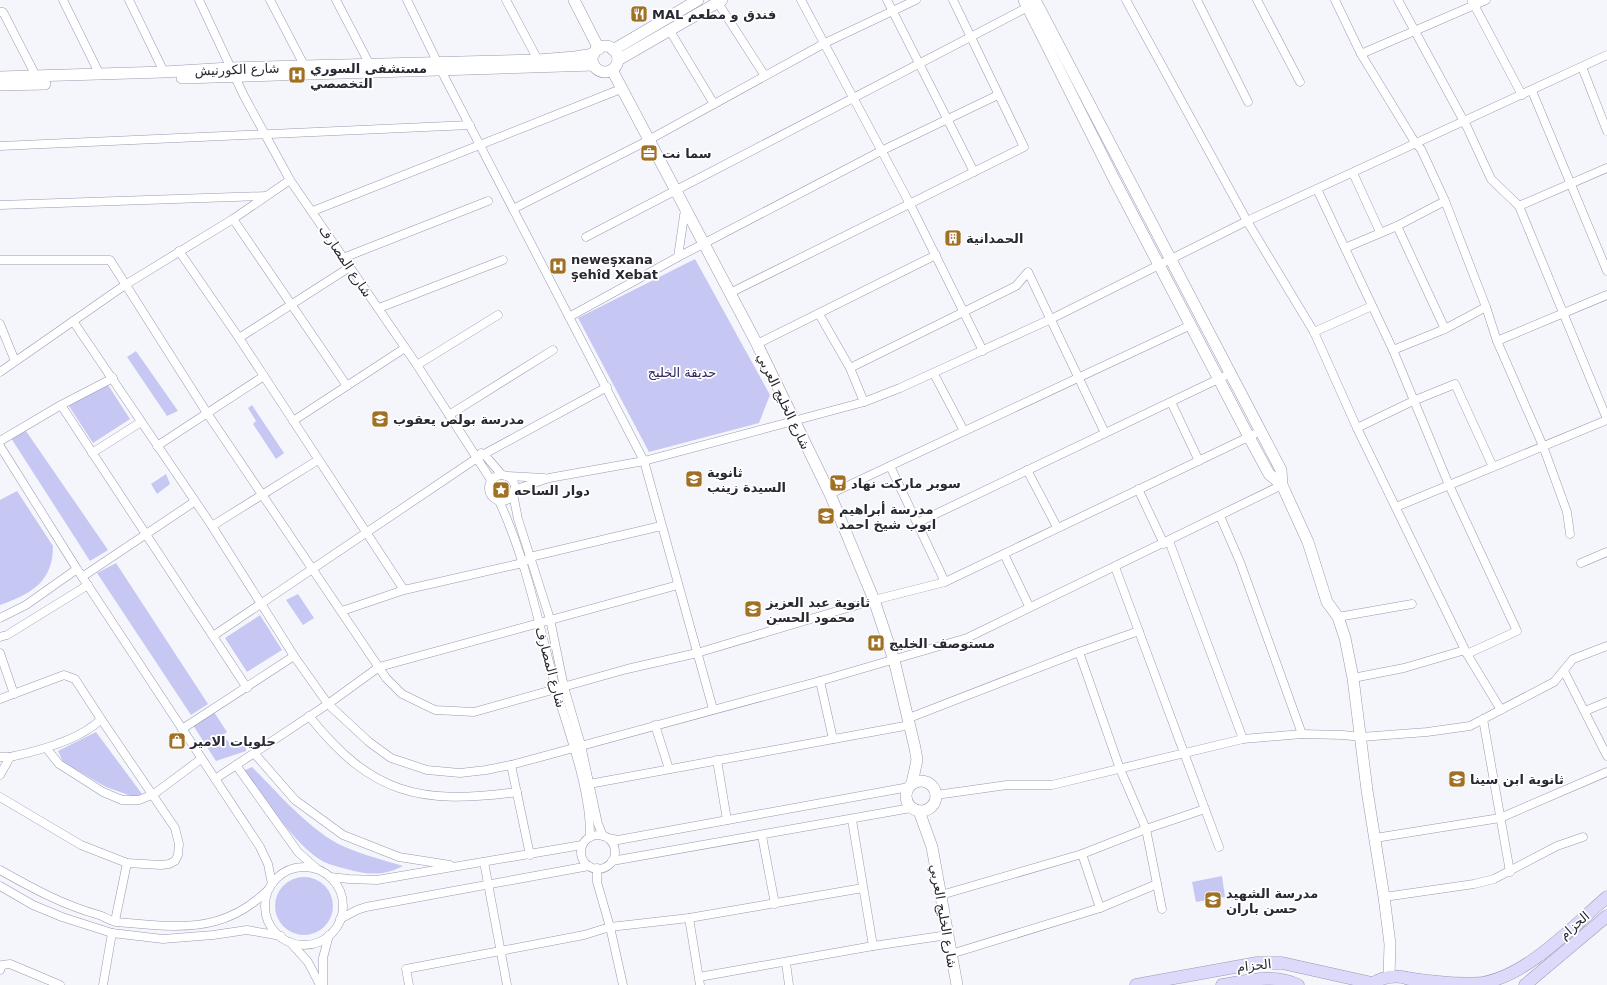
<svg xmlns="http://www.w3.org/2000/svg" width="1607" height="985" viewBox="0 0 1607 985" font-family="'DejaVu Sans',Vazirmatn,sans-serif">
	<style>
		.green { fill: #c7c7f3 }
		.lines { fill: none; stroke-linecap: round; stroke-linejoin: round }
		.minor-casing { stroke: #9999b2; stroke-width: 9 }
		.tertiary-casing { stroke: #9999b2; stroke-width: 12 }
		.secondary-casing { stroke: #9999b2; stroke-width: 13 }
		.minor { stroke: #fff; stroke-width: 8 }
		.tertiary { stroke: #fff; stroke-width: 11 }
		.secondary { stroke: #dcd9fb; stroke-width: 12 }
		.labels { text-anchor: middle; stroke-width: 3.5; stroke-linejoin: round; paint-order: stroke }
		.poi-label { font-size: 13px; font-weight: bold; fill: #292933; stroke: #fff; text-anchor: start }
		.street-label { font-size: 13px; fill: #292933; stroke: #fff }
		.park-label { font-size: 13px; fill: #2c255e; stroke: #fff }
	</style>
	<rect width="100%" height="100%" fill="#f5f6fb"/>
	<g class="green">
		<polygon points="695,259 770,395 759,423 649,452 578,318"/>
		<polygon points="136,351 178,411 167,416 127,357"/>
		<polygon points="106,382 130,419 93,443 69,406"/>
		<polygon points="252,405 284,453 276,459 253,424 256,421 248,408"/>
		<polygon points="26,431 108,550 90,561 11,438"/>
		<polygon points="166,474 170,484 157,494 151,484"/>
		<path d="M17 491 53 546C53 582 31 594 0 605V500Z"/>
		<polygon points="116,563 208,704 191,715 97,573"/>
		<polygon points="298,594 314,618 303,625 286,600"/>
		<polygon points="260,615 282,650 247,672 225,638"/>
		<polygon points="214,712 227,732 223,735 231,745 246,743 246,751 216,761 193,725"/>
		<polygon points="96,732 142,794 134,797 106,787 63,762 58,751"/>
		<path d="M252 767C277 792 312 833 345 847 363 855 384 860 403 866 386 875 372 875 354 871 344 868 333 866 324 862 295 846 265 798 243 771Z"/>
		<polygon points="1222,876 1225,897 1196,902 1192,882"/>
		<circle cx="304" cy="906" r="29"/>
	</g>
	<g class="lines">
		<g class="minor-casing">
			<g id="minor">
				<polyline points="63,0 100,75"/>
				<polyline points="129,0 164,72"/>
				<polyline points="199,0 244,96 290,180 417,365 491,480"/>
				<polyline points="270,0 305,67"/>
				<polyline points="336,0 370,65"/>
				<polyline points="407,0 446,80 644,461 713,709"/>
				<polyline points="506,0 538,60"/>
				<polyline points="801,0 910,204 983,351"/>
				<polyline points="887,0 974,172"/>
				<polyline points="1126,0 1247,221 1314,332 1357,428 1467,654 1501,710"/>
				<polyline points="1197,0 1248,102"/>
				<polyline points="1257,0 1300,82"/>
				<polyline points="1335,0 1361,54 1416,144 1421,149 1445,201 1486,307 1497,341 1543,446 1567,512 1570,534"/>
				<polyline points="1398,0 1467,127 1491,179 1519,206 1607,419"/>
				<polyline points="1472,1 1522,95"/>
				<polyline points="718,3 765,76"/>
				<polyline points="0,12 3,12 36,76"/>
				<polyline points="670,31 714,104"/>
				<polyline points="1361,54 1486,0"/>
				<polyline points="1582,67 1607,131"/>
				<polyline points="1532,91 1607,271"/>
				<polyline points="0,146 470,125"/>
				<polyline points="1353,173 1380,232"/>
				<polyline points="1317,189 1393,350 1449,485 1517,631 1467,654"/>
				<polyline points="0,205 266,196"/>
				<polyline points="1519,206 1607,168"/>
				<polyline points="513,209 645,142 825,43 916,0"/>
				<polyline points="313,211 621,89"/>
				<polyline points="233,219 347,386"/>
				<polyline points="1397,226 1445,329"/>
				<polyline points="586,237 1028,7"/>
				<polyline points="1345,248 1397,226 1445,201"/>
				<polyline points="179,251 239,338 404,590"/>
				<polyline points="678,257 881,151 998,95"/>
				<polyline points="343,258 488,201"/>
				<polyline points="0,260 110,260 207,413 386,678 402,694 435,710 474,712 627,669 697,653 874,600 945,582 1261,431"/>
				<polyline points="730,293 1024,147 953,0"/>
				<polyline points="379,308 503,260"/>
				<polyline points="819,314 850,368 864,402"/>
				<polyline points="569,317 678,257 685,209"/>
				<polyline points="73,321 212,526 294,656 328,704 369,742 391,758 427,770 460,773 486,770 511,765 820,681 967,638 1282,485"/>
				<polyline points="0,324 15,361"/>
				<polyline points="1314,332 1372,306"/>
				<polyline points="239,338 350,267"/>
				<polyline points="1497,341 1607,295"/>
				<polyline points="757,344 936,255"/>
				<polyline points="1393,350 1445,329 1486,307"/>
				<polyline points="417,365 498,315"/>
				<polyline points="850,368 1016,286 1028,272 1105,433"/>
				<polyline points="0,372 125,285 233,219 290,180"/>
				<polyline points="934,374 964,431"/>
				<polyline points="1171,402 1199,461"/>
				<polyline points="61,405 247,688"/>
				<polyline points="449,415 553,350"/>
				<polyline points="293,421 405,348"/>
				<polyline points="1357,428 1413,401 1455,384 1493,467"/>
				<polyline points="0,441 61,405 113,378"/>
				<polyline points="0,446 77,569 260,847 268,864 272,884"/>
				<polyline points="157,446 264,376"/>
				<polyline points="92,453 141,422"/>
				<polyline points="481,453 484,454 502,475"/>
				<polyline points="890,466 945,582"/>
				<polyline points="1027,470 1057,527"/>
				<circle cx="502" cy="488" r="13"/>
				<polyline points="506,476 544,478"/>
				<polyline points="1138,489 1164,544"/>
				<polyline points="514,490 549,478 644,461 771,427 864,402 900,388 1051,319 1247,221 1607,55"/>
				<polyline points="513,494 518,519 550,619 564,687 581,745 598,824 603,836"/>
				<polyline points="830,494 1191,325"/>
				<path d="M499 501C527 561 539 626 556 689 569 734 591 790 590 837"/>
				<polyline points="1396,507 1607,420"/>
				<polyline points="1220,516 1240,562 1302,734"/>
				<polyline points="917,523 1231,373"/>
				<polyline points="212,526 318,460"/>
				<polyline points="1169,541 1243,739"/>
				<polyline points="1004,554 1029,606"/>
				<polyline points="1581,563 1607,552"/>
				<polyline points="1115,567 1219,847"/>
				<polyline points="82,577 194,502"/>
				<polyline points="342,611 404,590 514,565 523,563 530,557 661,526"/>
				<polyline points="1338,617 1412,604"/>
				<polyline points="0,618 26,605 77,569"/>
				<polyline points="213,636 477,458 607,387"/>
				<polyline points="0,637 7,635 88,585"/>
				<polyline points="1079,652 1120,769 1146,829 1162,909"/>
				<polyline points="0,653 14,694"/>
				<polyline points="1564,671 1607,756"/>
				<polyline points="1353,678 1404,668 1465,650"/>
				<polyline points="820,681 833,739"/>
				<path d="M0 699 64 675 75 679 101 719C81 740 38 751 10 757L0 775"/>
				<polyline points="1585,711 1607,702"/>
				<path d="M309 716C372 795 420 805 517 792"/>
				<polyline points="909,718 1079,652 1139,631"/>
				<polyline points="1483,719 1510,872"/>
				<polyline points="655,725 669,769"/>
				<polyline points="182,729 294,656"/>
				<polyline points="47,749 59,764 103,792 122,800 139,800 154,794 201,759"/>
				<polyline points="254,753 295,800 343,835 399,857 450,865"/>
				<polyline points="0,757 10,757"/>
				<polyline points="717,760 727,820"/>
				<polyline points="236,765 298,852 316,868"/>
				<polyline points="511,765 530,855"/>
				<polyline points="215,779 328,704 379,667 678,585"/>
				<polyline points="589,784 910,725"/>
				<polyline points="936,795 1007,785 1052,785 1243,739 1302,734 1343,735 1361,737 1427,732 1470,726 1554,682 1573,659 1607,646"/>
				<polyline points="0,797 81,845 127,863 161,865 169,864 175,861 178,855 179,844 175,828 101,719"/>
				<polyline points="852,820 873,946"/>
				<circle cx="598" cy="852" r="17"/>
				<polyline points="762,836 775,904"/>
				<polyline points="608,838 618,840 909,787"/>
				<polyline points="1375,838 1500,818 1607,772"/>
				<polyline points="1082,854 1100,908"/>
				<polyline points="612,861 911,808"/>
				<polyline points="484,862 507,985"/>
				<circle cx="304" cy="906" r="39"/>
				<polyline points="597,868 597,882 610,927 623,985"/>
				<path d="M0 870C32 888 63 905 99 915 105 917 110 921 116 922 128 923 140 924 152 925 199 929 235 923 269 889"/>
				<polyline points="330,877 349,879 377,880 582,845"/>
				<polyline points="0,886 33,905 62,917 112,933 163,939 213,935 247,930 281,936"/>
				<polyline points="941,895 1082,854 1146,829 1205,809"/>
				<polyline points="1384,897 1474,884 1494,879 1557,846 1583,837"/>
				<polyline points="689,918 700,985"/>
				<polyline points="340,919 357,910 366,907 589,866"/>
				<polyline points="115,921 127,863"/>
				<polyline points="290,942 308,962 320,985"/>
				<polyline points="951,954 1100,908 1157,884"/>
				<polyline points="786,963 789,985"/>
				<polyline points="0,970 2,965 10,964 60,985"/>
				<polyline points="699,977 873,946 948,935"/>
				<polyline points="103,985 112,933"/>
				<polyline points="323,985 323,958 329,935"/>
				<polyline points="409,985 406,969 584,935 610,927 689,918 863,888"/>
			</g>
		</g>
		<g class="tertiary-casing">
			<g id="tertiary">
				<polyline points="574,0 599,49"/>
				<polyline points="1024,0 1113,177 1249,437 1269,474 1282,485"/>
				<polyline points="1035,0 1281,470 1282,485 1308,542 1327,602 1338,617 1345,638 1353,678 1367,790 1384,897 1390,944 1389,977"/>
				<circle cx="605" cy="59" r="13"/>
				<polyline points="613,50 698,0"/>
				<polyline points="618,60 722,0"/>
				<polyline points="612,70 757,344 830,494 874,600 894,660 915,748 917,760 912,783"/>
				<polyline points="0,77 164,72 230,68 538,60 575,57 594,54"/>
				<polyline points="182,78 594,65"/>
				<polyline points="0,85 45,84"/>
				<circle cx="921" cy="796" r="15"/>
				<polyline points="919,811 932,847 957,985"/>
			</g>
		</g>
		<g class="secondary-casing">
			<g id="secondary">
				<path d="M1406 978C1431 982 1456 985 1482 983 1527 976 1573 926 1607 897"/>
				<polyline points="1136,985 1257,963 1282,963 1372,983"/>
				<path d="M1222 985C1247 981 1273 973 1298 985"/>
				<path d="M1370 985C1383 976 1398 974 1413 980"/>
				<polyline points="1525,985 1607,916"/>
			</g>
		</g>
		<use href="#minor" class="minor"/>
		<use href="#tertiary" class="tertiary"/>
		<use href="#secondary" class="secondary"/>
	</g>
	<defs>
		<g id="restaurant-square" transform="scale(0.9)"><rect x="-9" y="-9" width="18" height="18" rx="4" fill="#a07024" stroke="#fff"/><path d="M-5-6h1v4h1v-4h1v4h1v-4h1v5L-1.5 .5V6h-2V.5L-5-1ZM5-6V6H3V1.5H1.5Q1.5-4 5-6Z" fill="#fff"/></g>
		<g id="hospital-square" transform="scale(0.9)"><rect x="-9" y="-9" width="18" height="18" rx="4" fill="#a07024" stroke="#fff"/><path d="M-5-5h3v3.5h4V-5h3V5h-3V1.5h-4V5h-3Z" fill="#fff"/></g>
		<g id="office-square" transform="scale(0.9)"><rect x="-9" y="-9" width="18" height="18" rx="4" fill="#a07024" stroke="#fff"/><path d="M-6-3h4V-5.5h4V-3h4V5H-6ZM-1-4.5V-3h2v-1.5ZM-6 0V1H6V0Z" fill="#fff"/></g>
		<g id="building-square" transform="scale(0.9)"><rect x="-9" y="-9" width="18" height="18" rx="4" fill="#a07024" stroke="#fff"/><path d="M-4-6H4V6H1V3H-1V6H-4ZM-2.5-4.3h1.7v1.8h-1.7ZM.8-4.3h1.7v1.8H.8ZM-2.5-1h1.7V.8h-1.7ZM.8-1h1.7V.8H.8Z" fill="#fff"/></g>
		<g id="school-square" transform="scale(0.9)"><rect x="-9" y="-9" width="18" height="18" rx="4" fill="#a07024" stroke="#fff"/><path d="M0-5L7-2L0 1L-7-2ZM-4 1L0 2.5L4 1V4Q0 6-4 4Z" fill="#fff"/></g>
		<g id="supermarket-square" transform="scale(0.9)"><rect x="-9" y="-9" width="18" height="18" rx="4" fill="#a07024" stroke="#fff"/><path d="M-6-5.5h2.5l.6 2H6L4.5 2H-2.5L-4.4-4H-6ZM-1.5 3.2a1.3 1.3 0 1 0 .1 0ZM3 3.2a1.3 1.3 0 1 0 .1 0Z" fill="#fff"/></g>
		<g id="sight-square" transform="scale(0.9)"><rect x="-9" y="-9" width="18" height="18" rx="4" fill="#a07024" stroke="#fff"/><path d="M0-6L1.8-2.2L6-1.7L2.9 1.2L3.7 5.4L0 3.3L-3.7 5.4L-2.9 1.2L-6-1.7L-1.8-2.2Z" fill="#fff"/></g>
		<g id="shop-square" transform="scale(0.9)"><rect x="-9" y="-9" width="18" height="18" rx="4" fill="#a07024" stroke="#fff"/><path d="M-5-2.5h2.3a2.7 3.5 0 0 1 5.4 0H5L5.5 6h-11ZM-1.5-2.5h3a1.5 2.3 0 0 0-3 0Z" fill="#fff"/></g>
	</defs>
	<g fill-rule="evenodd">
		<use href="#restaurant-square" x="639" y="14"/>
		<use href="#hospital-square" x="297" y="75"/>
		<use href="#office-square" x="649" y="153"/>
		<use href="#building-square" x="953" y="238"/>
		<use href="#hospital-square" x="558" y="266"/>
		<use href="#school-square" x="380" y="419"/>
		<use href="#school-square" x="694" y="479"/>
		<use href="#supermarket-square" x="838" y="483"/>
		<use href="#sight-square" x="501" y="490"/>
		<use href="#school-square" x="826" y="516"/>
		<use href="#school-square" x="753" y="609"/>
		<use href="#hospital-square" x="876" y="643"/>
		<use href="#shop-square" x="177" y="741"/>
		<use href="#school-square" x="1457" y="779"/>
		<use href="#school-square" x="1213" y="900"/>
	</g>
	<g class="labels">
		<g class="poi-label">
			<text x="652" y="19">MAL فندق و مطعم</text>
			<text x="310" y="73">مستشفى السوري<tspan x="310" dy="15">التخصصي</tspan></text>
			<text x="662" y="158">سما نت</text>
			<text x="966" y="243">الحمدانية</text>
			<text x="571" y="264">neweşxana<tspan x="571" dy="15">şehîd Xebat</tspan></text>
			<text x="393" y="424">مدرسة بولص يعقوب</text>
			<text x="707" y="477">ثانوية<tspan x="707" dy="15">السيدة زينب</tspan></text>
			<text x="851" y="488">سوبر ماركت نهاد</text>
			<text x="514" y="495">دوار الساحه</text>
			<text x="839" y="514">مدرسة أبراهيم<tspan x="839" dy="15">ايوب شيخ احمد</tspan></text>
			<text x="766" y="607">ثانوية عبد العزيز<tspan x="766" dy="15">محمود الحسن</tspan></text>
			<text x="889" y="648">مستوصف الخليج</text>
			<text x="190" y="746">حلويات الامير</text>
			<text x="1470" y="784">ثانوية ابن سينا</text>
			<text x="1226" y="898">مدرسة الشهيد<tspan x="1226" dy="15">حسن باران</tspan></text>
		</g>
		<g class="street-label">
			<text transform="translate(237 69) rotate(-2)" y="5">شارع الكورنيش</text>
			<text transform="translate(346 261) rotate(56)" y="5">شارع المصارف</text>
			<text transform="translate(784 401) rotate(64)" y="5">شارع الخليج العربي</text>
			<text transform="translate(551 667) rotate(75)" y="5">شارع المصارف</text>
			<text transform="translate(944 916) rotate(80)" y="5">شارع الخليج العربي</text>
			<text transform="translate(1574 925) rotate(-41)" y="5">الحزام</text>
			<text transform="translate(1254 965) rotate(-6)" y="5">الحزام</text>
		</g>
		<g class="park-label">
			<text x="682" y="377">حديقة الخليج</text>
		</g>
	</g>
</svg>
